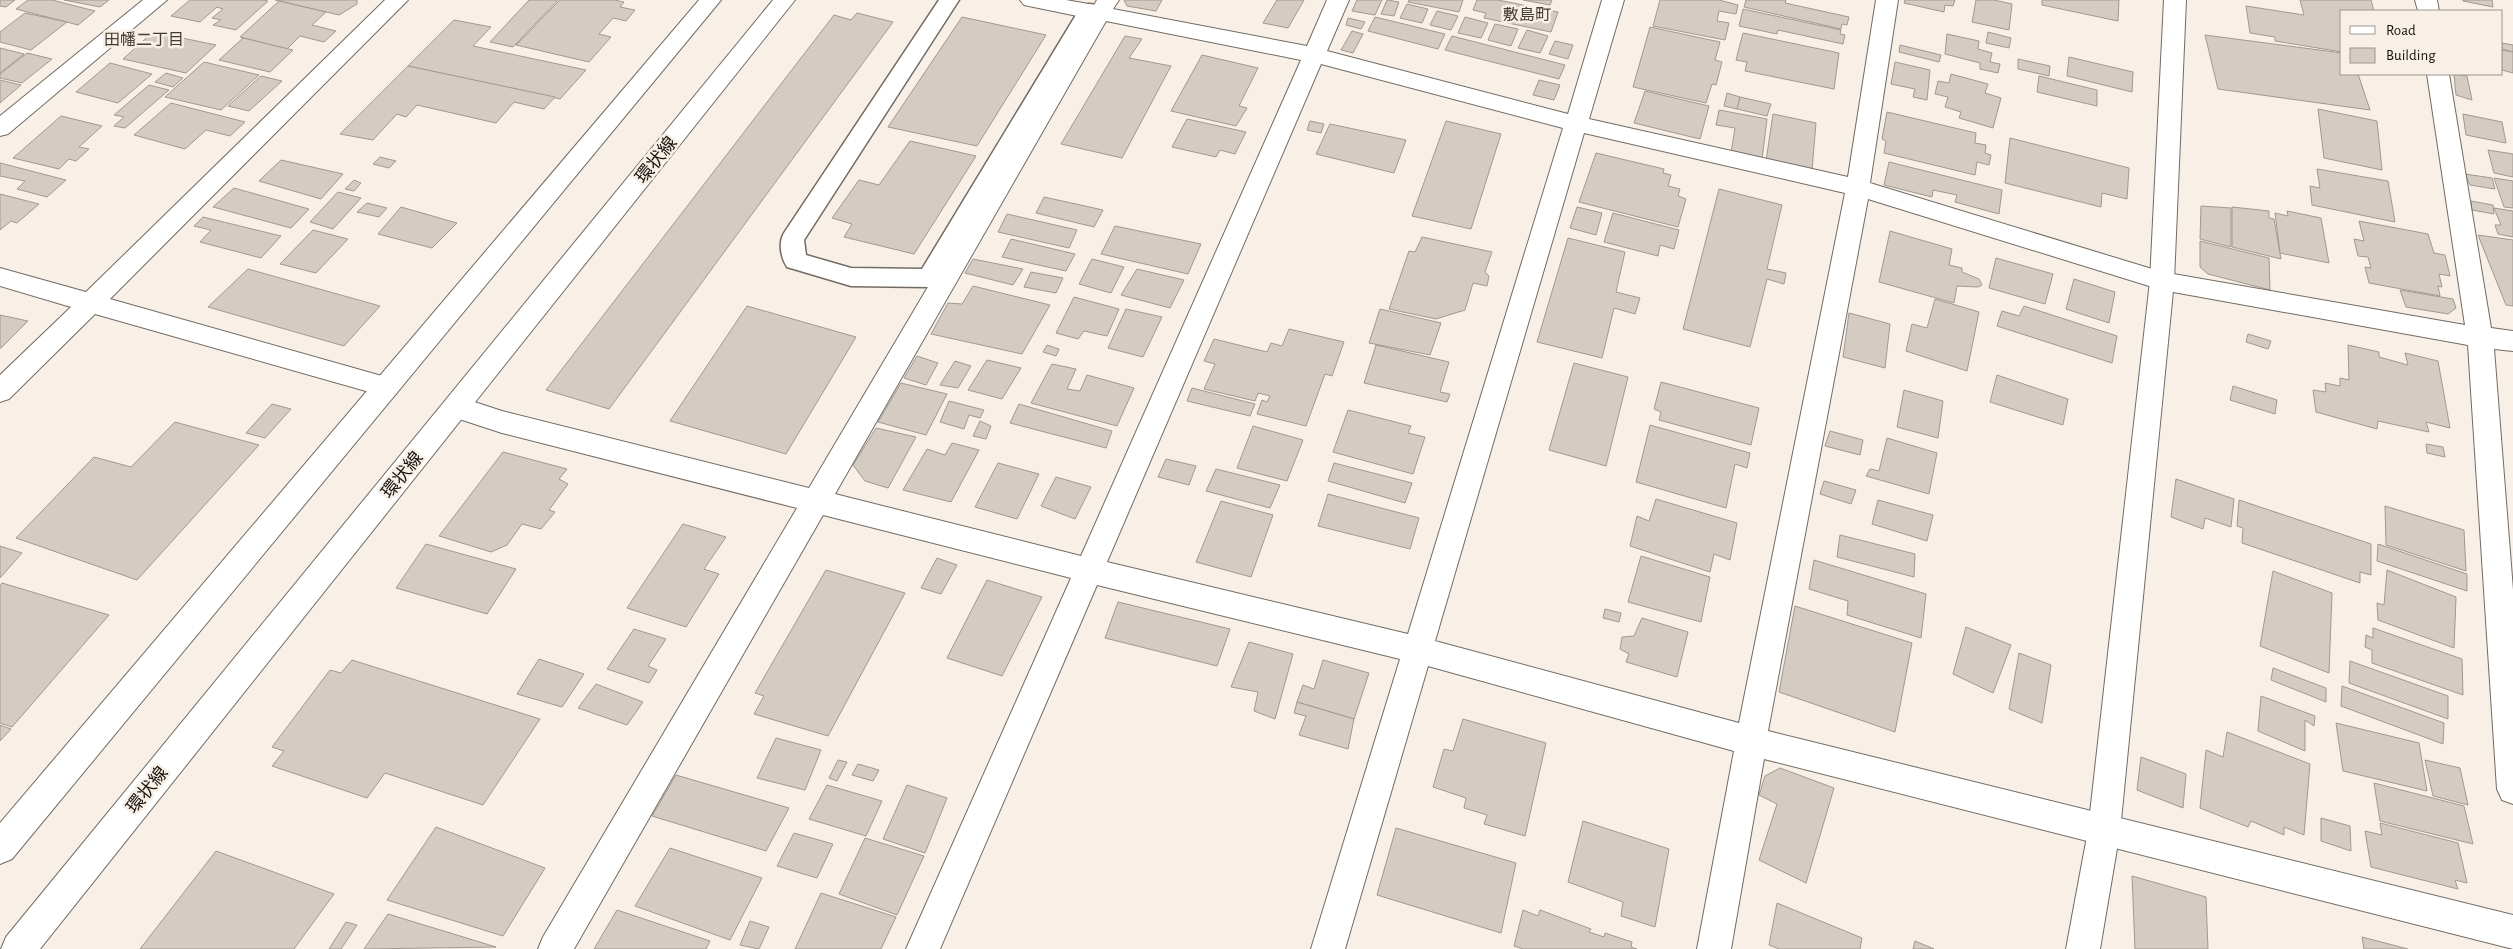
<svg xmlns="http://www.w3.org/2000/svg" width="2513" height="949" viewBox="0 0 2513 949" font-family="'Alegreya Sans','Noto Sans JP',sans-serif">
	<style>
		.building { fill: #d4cbc3; stroke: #a19991 }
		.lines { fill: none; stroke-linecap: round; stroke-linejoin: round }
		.lane-casing { stroke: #736b63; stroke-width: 3 }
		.street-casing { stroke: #736b63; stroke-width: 2 }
		.secondary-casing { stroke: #736b63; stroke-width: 2 }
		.primary-casing { stroke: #736b63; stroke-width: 2 }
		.lane { fill: #fff; fill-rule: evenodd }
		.street { fill: #fff; fill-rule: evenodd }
		.secondary { fill: #fff; fill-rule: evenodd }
		.primary { fill: #fff; fill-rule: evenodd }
		.labels { text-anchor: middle; stroke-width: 5; stroke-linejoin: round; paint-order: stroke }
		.far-quarter-label { font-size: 16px; fill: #443d36; stroke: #f8efe6 }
		.far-neighbourhood-label { font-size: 16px; fill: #443d36; stroke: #f8efe6 }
		.street-label { font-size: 18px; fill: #161310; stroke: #f8efe6 }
	</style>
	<rect width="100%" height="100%" fill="#f8efe6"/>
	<g class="building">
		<polygon points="0,0 15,0 6,7 0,6"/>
		<polygon points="28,0 52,0 95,11 78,25 16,9"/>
		<polygon points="64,0 109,0 100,7"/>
		<polygon points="190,0 262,0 268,1 236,30 213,25 221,20 212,18 223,9 217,7 200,22 171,16"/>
		<polygon points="275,0 357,0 357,4 339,15"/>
		<polygon points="529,0 558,0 513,47 490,42"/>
		<polygon points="560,0 614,0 624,2 620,7 635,10 626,21 613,18 599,34 611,37 589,62 516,45"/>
		<polygon points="1124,0 1162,0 1156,11 1127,6"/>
		<polygon points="1277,0 1304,0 1288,28 1263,23"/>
		<polygon points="1357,0 1382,0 1375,15 1352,11"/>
		<polygon points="1387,0 1399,2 1394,16 1381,14"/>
		<polygon points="1409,0 1463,0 1459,12 1408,2"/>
		<polygon points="1477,0 1498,0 1558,12 1551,32 1484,18 1486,13 1473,10"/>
		<polygon points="1523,0 1552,0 1550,5"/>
		<polygon points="1660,0 1719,0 1738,5 1736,14 1719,11 1717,21 1729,23 1725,40 1653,26"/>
		<polygon points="1746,0 1786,0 1785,3 1849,17 1847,25 1842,24 1841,29 1744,7"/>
		<polygon points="1905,0 1955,0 1953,6 1945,5 1944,12 1904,3"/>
		<polygon points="1976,0 1994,0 2012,4 2009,30 1972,22"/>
		<polygon points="2042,0 2119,0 2118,21 2042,5"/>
		<polygon points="2300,0 2371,0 2374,11 2342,11 2342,52 2275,41 2275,37 2250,33 2246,6 2304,15"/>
		<polygon points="2463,0 2492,0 2493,7 2463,1"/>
		<polygon points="279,1 326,12 312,25 336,31 324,42 300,36 287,49 240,37"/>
		<polygon points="1407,4 1428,9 1422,23 1400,18"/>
		<polygon points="1743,9 1841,30 1840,34 1845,35 1843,44 1778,30 1777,34 1739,26"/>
		<polygon points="1437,11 1458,16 1451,30 1430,25"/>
		<polygon points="25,13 67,22 31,50 0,42 0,32"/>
		<polygon points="857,13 893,22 609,409 546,390 834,15 851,20"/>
		<polygon points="962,17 1046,35 977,146 888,127"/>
		<polygon points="1375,17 1445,34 1438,49 1368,31"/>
		<polygon points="1465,17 1488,23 1481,38 1458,33"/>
		<polygon points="1348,18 1365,22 1361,29 1346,25"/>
		<polygon points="454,20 491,27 473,46 586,70 560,99 408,66"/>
		<polygon points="1495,24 1518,29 1511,46 1488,40"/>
		<polygon points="1650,27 1720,42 1715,60 1722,62 1716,85 1712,84 1706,103 1633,87"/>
		<polygon points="1527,30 1548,36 1540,53 1518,48"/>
		<polygon points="1352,31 1363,34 1353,53 1341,50"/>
		<polygon points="153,32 216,45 186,73 123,59"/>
		<polygon points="1988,32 2011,38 2009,48 1986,43"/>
		<polygon points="1743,33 1839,53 1834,89 1745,71 1747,62 1736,60"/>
		<polygon points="1947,34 1979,41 1978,49 1992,53 1990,62 2000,64 1998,73 1980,69 1980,63 1945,54"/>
		<polygon points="2205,35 2342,53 2342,74 2358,74 2370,110 2218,89"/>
		<polygon points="1125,36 1142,39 1129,58 1171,66 1122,158 1061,144"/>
		<polygon points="1452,36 1565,65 1559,79 1445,50"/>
		<polygon points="243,38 293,50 270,72 219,60"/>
		<polygon points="1555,41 1573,45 1568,59 1549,54"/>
		<polygon points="2502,43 2513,45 2513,52 2502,49"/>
		<polygon points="1900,45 1941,55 1939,62 1899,52"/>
		<polygon points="0,48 24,54 0,73"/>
		<polygon points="2502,50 2513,52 2513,73 2502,70"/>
		<polygon points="27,53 52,59 22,83 0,78 0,74"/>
		<polygon points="1202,55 1258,68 1239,106 1247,108 1236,126 1171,111"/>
		<polygon points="2069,57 2133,72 2132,92 2067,76"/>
		<polygon points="2018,59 2050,66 2049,76 2018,69"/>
		<polygon points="204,62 259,75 221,110 165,97"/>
		<polygon points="1895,62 1930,70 1927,100 1913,97 1915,89 1891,84"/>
		<polygon points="110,63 152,74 118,103 76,92"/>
		<polygon points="408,66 555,97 544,109 514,102 496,123 417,105 406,117 397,114 373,140 340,134"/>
		<polygon points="166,73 183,78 173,87 155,82"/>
		<polygon points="1951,74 1988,84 1985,93 2001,98 1993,128 1959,118 1961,112 1945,107 1948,97 1935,94 1938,81 1949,83"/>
		<polygon points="2454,74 2467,76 2472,100 2456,95"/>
		<polygon points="261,76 282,81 249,111 228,106"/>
		<polygon points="2039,76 2097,90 2097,106 2037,92"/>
		<polygon points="0,80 21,85 0,103"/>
		<polygon points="1539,80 1560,85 1554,100 1533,95"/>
		<polygon points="149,85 169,90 125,128 114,126 124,117 114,115"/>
		<polygon points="1645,91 1709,106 1700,139 1634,123"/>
		<polygon points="1727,93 1740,97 1737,109 1724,106"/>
		<polygon points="1740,97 1771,104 1767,116 1737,109"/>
		<polygon points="171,103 245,122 230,136 206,130 185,149 134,135"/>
		<polygon points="2318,109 2377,121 2382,170 2324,158"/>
		<polygon points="1719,110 1767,119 1762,159 1731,153 1735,128 1716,125"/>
		<polygon points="1887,112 1976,133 1975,143 1986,145 1985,153 1991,155 1989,165 1977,162 1975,175 1884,153 1886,141 1882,139"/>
		<polygon points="1773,114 1816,123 1812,170 1766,161"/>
		<polygon points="2463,114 2502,122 2506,143 2466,135"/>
		<polygon points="61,116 102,126 79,147 89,149 76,161 69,159 59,169 13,158"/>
		<polygon points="1187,119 1246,132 1235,154 1220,150 1216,157 1172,147"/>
		<polygon points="1310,121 1324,124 1321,133 1307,130"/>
		<polygon points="1446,121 1501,134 1471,229 1412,216"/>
		<polygon points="1330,124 1406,140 1394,173 1316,154"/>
		<polygon points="2010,138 2129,168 2127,199 2102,193 2101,207 2005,183"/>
		<polygon points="910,141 976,156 914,254 844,237 852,224 832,218 859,180 879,185"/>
		<polygon points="2488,150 2513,154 2513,177 2494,173"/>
		<polygon points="1596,153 1664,169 1663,173 1671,175 1668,186 1680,189 1678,196 1686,199 1678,227 1579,202"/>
		<polygon points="380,157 396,161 389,168 373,164"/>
		<polygon points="281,160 343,174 321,199 259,181"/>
		<polygon points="1889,162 2002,190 1999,214 1955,202 1957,195 1933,190 1932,197 1884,185"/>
		<polygon points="0,163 66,180 47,197 17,189 25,181 0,176"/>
		<polygon points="2317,169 2388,181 2395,222 2312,205 2310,186 2320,188"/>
		<polygon points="2465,174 2492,178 2495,189 2470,185"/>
		<polygon points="2494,178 2513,181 2513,208 2504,207"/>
		<polygon points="354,180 361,183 354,191 345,189"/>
		<polygon points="234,188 309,209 291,228 213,207"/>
		<polygon points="1719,189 1782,205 1767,269 1786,273 1784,284 1767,279 1750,347 1683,329"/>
		<polygon points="338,192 361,198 333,229 310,222"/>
		<polygon points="0,194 39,204 17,223 11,221 0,230"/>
		<polygon points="1044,197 1103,210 1094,227 1036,213"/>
		<polygon points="2471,201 2493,205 2494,214 2472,210"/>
		<polygon points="367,203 387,208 379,217 357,212"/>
		<polygon points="2201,206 2231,208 2231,247 2200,239"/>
		<polygon points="401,207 457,223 432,248 378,234"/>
		<polygon points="1577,207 1602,213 1596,235 1570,228"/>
		<polygon points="2232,207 2269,211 2269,218 2274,219 2281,259 2232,247"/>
		<polygon points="2494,208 2513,211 2513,237 2498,234 2495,225 2501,225"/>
		<polygon points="2287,211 2321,218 2329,263 2280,253 2275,213 2288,216"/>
		<polygon points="1613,213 1679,230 1674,249 1660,245 1658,256 1604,242"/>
		<polygon points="1007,214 1077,230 1069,248 998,232"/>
		<polygon points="203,217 281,236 261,258 200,242 211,230 194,226"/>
		<polygon points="2359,221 2428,234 2434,253 2445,255 2450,276 2439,274 2442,287 2438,286 2440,296 2369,283 2365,267 2371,268 2368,257 2358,256 2354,239 2364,241"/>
		<polygon points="1115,226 1201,244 1188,274 1101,254"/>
		<polygon points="313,230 348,239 316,273 280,264"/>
		<polygon points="1890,231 1952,249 1949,265 1962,268 1962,272 1979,279 1982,285 1978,287 1957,286 1954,303 1879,282"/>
		<polygon points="2478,235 2513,240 2513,306 2506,305"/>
		<polygon points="1422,237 1492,252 1485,272 1489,276 1487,286 1473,283 1465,310 1436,319 1389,309 1409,251 1415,252"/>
		<polygon points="1568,238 1625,252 1616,292 1640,298 1635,314 1614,308 1602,358 1537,342"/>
		<polygon points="1011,239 1075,254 1066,271 1002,257"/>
		<polygon points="2200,241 2269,258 2270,290 2208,274 2200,267"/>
		<polygon points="1996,258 2053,274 2045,304 1989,288"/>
		<polygon points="973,259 1023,269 1013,285 965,273"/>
		<polygon points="1092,259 1124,267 1111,293 1079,284"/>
		<polygon points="248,269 380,306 344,346 208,307"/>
		<polygon points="1137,269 1184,280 1170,308 1121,295"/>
		<polygon points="1031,272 1063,278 1056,293 1024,287"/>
		<polygon points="2074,279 2115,292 2109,323 2066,309"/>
		<polygon points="973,286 1050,305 1022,354 931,334 948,303 962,304"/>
		<polygon points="2400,290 2453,299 2456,308 2448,314 2406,307"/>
		<polygon points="1074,297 1119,309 1107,336 1084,331 1078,339 1056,333"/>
		<polygon points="1935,299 1979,312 1967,371 1906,351 1912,324 1927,328"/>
		<polygon points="747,306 856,337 786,454 670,421"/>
		<polygon points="2024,306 2117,336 2112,363 1997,326 2002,311 2019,316"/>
		<polygon points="1126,309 1162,317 1143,357 1108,348"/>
		<polygon points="1380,309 1441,323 1430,355 1369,343"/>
		<polygon points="1849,313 1890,324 1885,368 1843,357"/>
		<polygon points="0,315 28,321 1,348 0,348"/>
		<polygon points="1289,329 1344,342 1332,376 1325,374 1306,426 1257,414 1262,400 1267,402 1270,396 1258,393 1255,401 1204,389 1215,364 1204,361 1214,339 1267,352 1271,343 1282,346"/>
		<polygon points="2248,334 2271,341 2268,349 2246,342"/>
		<polygon points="1047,345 1059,349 1056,356 1043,352"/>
		<polygon points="1376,345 1449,362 1440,392 1450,394 1447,402 1364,383"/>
		<polygon points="2348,345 2379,352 2379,357 2408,365 2405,353 2438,361 2450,428 2426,422 2429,432 2378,421 2377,429 2316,412 2313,390 2326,392 2325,383 2340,386 2340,378 2349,380"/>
		<polygon points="917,356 938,363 926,385 904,378"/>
		<polygon points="987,360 1021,368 1002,399 968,390"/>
		<polygon points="955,361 971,366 958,388 940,385"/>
		<polygon points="1574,363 1628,377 1606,466 1549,450"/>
		<polygon points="1052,364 1076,369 1067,389 1080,391 1087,375 1134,388 1117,426 1031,403"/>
		<polygon points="1997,375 2068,399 2063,425 1990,402"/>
		<polygon points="1661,382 1759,408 1751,445 1659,420 1661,412 1654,409"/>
		<polygon points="901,383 947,394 926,435 878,422"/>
		<polygon points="2233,386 2277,400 2275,414 2230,400"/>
		<polygon points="1192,388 1255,404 1250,416 1187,401"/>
		<polygon points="1904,390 1943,401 1938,438 1897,427"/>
		<polygon points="949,401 984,410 980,418 969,415 964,429 940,422"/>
		<polygon points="272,404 291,409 265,438 246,433"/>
		<polygon points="1019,404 1112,431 1106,448 1010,423"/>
		<polygon points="1348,410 1411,426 1408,433 1425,437 1413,474 1333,452"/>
		<polygon points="980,421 991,426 986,439 973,436"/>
		<polygon points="175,422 259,445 137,580 16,538 94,457 131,467"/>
		<polygon points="1650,425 1750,453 1747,468 1735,464 1726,508 1636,482"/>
		<polygon points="1253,426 1303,440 1287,481 1237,468"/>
		<polygon points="876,428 916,437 888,488 865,481 853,465"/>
		<polygon points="1830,431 1863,440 1860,455 1825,446"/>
		<polygon points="1887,438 1937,453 1929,494 1866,476 1870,469 1879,471"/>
		<polygon points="952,443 979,450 951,502 903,490 927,449 945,455"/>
		<polygon points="2426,444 2443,447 2445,457 2427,453"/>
		<polygon points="503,452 567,469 559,479 568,484 549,510 555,512 541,529 522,524 507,545 491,552 439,536"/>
		<polygon points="1166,459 1196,466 1189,485 1158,477"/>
		<polygon points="998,463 1039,474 1017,519 975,507"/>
		<polygon points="1334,463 1412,483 1405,503 1328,481"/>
		<polygon points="1216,469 1280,485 1270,508 1206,491"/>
		<polygon points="1056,477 1091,487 1075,519 1041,506"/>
		<polygon points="2176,479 2234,499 2231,527 2205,518 2203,529 2171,517"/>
		<polygon points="1824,481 1856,490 1851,504 1820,494"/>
		<polygon points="1328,494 1419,518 1410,549 1318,526"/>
		<polygon points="1656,499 1737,523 1730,560 1714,554 1710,572 1630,546 1637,516 1649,521"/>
		<polygon points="1878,500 1933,515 1927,541 1872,524"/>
		<polygon points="2239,500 2371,544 2371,575 2360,572 2360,583 2242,543 2243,528 2237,526"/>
		<polygon points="1221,501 1273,515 1251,577 1196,562"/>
		<polygon points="2385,506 2464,530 2466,571 2386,545"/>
		<polygon points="683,524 726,537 704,569 719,574 686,627 627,608"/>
		<polygon points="1840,535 1915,554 1914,577 1837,557"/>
		<polygon points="426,544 516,569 487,614 396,588"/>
		<polygon points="2378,544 2467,574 2467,591 2377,561"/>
		<polygon points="0,546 22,553 0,578"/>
		<polygon points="1641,556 1710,577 1701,622 1628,602"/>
		<polygon points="937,558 957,565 941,594 921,588"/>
		<polygon points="1814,560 1926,594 1921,638 1847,615 1848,601 1809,589"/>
		<polygon points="826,570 905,593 828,736 754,714 764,696 755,693"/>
		<polygon points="2387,570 2456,597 2454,648 2378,620 2377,603 2384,605"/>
		<polygon points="2273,571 2332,593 2329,673 2260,646"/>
		<polygon points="987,580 1042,597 1002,676 947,658"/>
		<polygon points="2,583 109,615 12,727 0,723 0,586"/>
		<polygon points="1118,602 1230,629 1217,666 1105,638"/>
		<polygon points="1795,606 1912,643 1895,732 1779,692"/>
		<polygon points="1605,609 1621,613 1619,622 1603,618"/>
		<polygon points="1642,618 1688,632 1677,677 1626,662 1629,654 1620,649 1622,637 1634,636"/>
		<polygon points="1966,627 2011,645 1993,693 1953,674"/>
		<polygon points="2373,628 2462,659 2463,695 2372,663 2372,650 2365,647 2366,635 2373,638"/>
		<polygon points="634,629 666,639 648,666 657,670 649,683 607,669"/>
		<polygon points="1249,642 1293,654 1275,719 1254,711 1258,692 1231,687"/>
		<polygon points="2019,653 2051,665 2042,723 2009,709"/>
		<polygon points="539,659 584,674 562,707 517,694"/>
		<polygon points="352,660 540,719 483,805 385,773 367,798 272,766 284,751 272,747 330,670 341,673"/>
		<polygon points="1323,660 1369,673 1354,719 1297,702 1303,685 1314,689"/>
		<polygon points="2350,661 2448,696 2448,719 2349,683"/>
		<polygon points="2273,668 2326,688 2326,702 2271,680"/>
		<polygon points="596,684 643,702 627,725 578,708"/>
		<polygon points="2342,686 2444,723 2443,744 2341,706"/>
		<polygon points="2261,696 2315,716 2314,726 2305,720 2305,751 2258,731"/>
		<polygon points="1297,702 1354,719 1348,749 1299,735 1306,716 1294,713"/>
		<polygon points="1463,719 1546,743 1525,836 1484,824 1487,815 1464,808 1466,798 1433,787 1444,749 1453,751"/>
		<polygon points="2336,723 2419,743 2427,791 2343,771"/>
		<polygon points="0,725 11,729 0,741"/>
		<polygon points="2227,732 2310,764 2304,835 2284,827 2284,835 2251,821 2248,827 2200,808 2206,750 2223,757"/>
		<polygon points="776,738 821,750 805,790 757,778"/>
		<polygon points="2141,757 2186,774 2183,808 2137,790"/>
		<polygon points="838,760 847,762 837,781 829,778"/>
		<polygon points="2425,760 2460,768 2468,805 2433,796"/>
		<polygon points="858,764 879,770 873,781 852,775"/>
		<polygon points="1780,768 1834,788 1806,883 1759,860 1777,804 1759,795 1765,776"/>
		<polygon points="676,775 789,808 766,851 652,816"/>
		<polygon points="2374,783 2464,806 2473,844 2380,821"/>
		<polygon points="827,785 882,801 866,836 809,819"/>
		<polygon points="907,785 947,798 925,853 883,839"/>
		<polygon points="2321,818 2350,826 2351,851 2321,841"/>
		<polygon points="1583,821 1669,849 1655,927 1621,916 1623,902 1568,882"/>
		<polygon points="2380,823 2458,843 2467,883 2455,880 2458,889 2371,867 2365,831 2382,835"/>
		<polygon points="436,827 545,868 503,936 387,900"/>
		<polygon points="1396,828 1516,863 1501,933 1377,895"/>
		<polygon points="794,833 833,844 817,878 777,866"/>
		<polygon points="865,838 924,856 897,915 839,894"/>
		<polygon points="670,848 762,878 730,940 635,906"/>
		<polygon points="216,851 334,894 294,949 140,949"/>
		<polygon points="2132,876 2206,897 2208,949 2135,949"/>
		<polygon points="821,893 896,917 881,949 795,949"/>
		<polygon points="1777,903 1862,938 1860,949 1779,949 1769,945"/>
		<polygon points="617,910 710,941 706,949 594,949"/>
		<polygon points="1523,910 1538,916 1540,910 1591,929 1589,932 1604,937 1605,933 1632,942 1631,947 1637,949 1523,949 1514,946"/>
		<polygon points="388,914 496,947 364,949"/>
		<polygon points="750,921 769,927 759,949 740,945"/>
		<polygon points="346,922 357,925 341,949 329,949"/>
		<polygon points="2362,937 2408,949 2364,949"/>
		<polygon points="1915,941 1934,949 1913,949"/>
	</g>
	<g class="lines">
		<g class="lane-casing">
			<path id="lane" d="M939 0H959L804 240 806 255 851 268 922 269 1082 5 1089 4 1096 5 1099 10 937 284 929 287 851 286 787 267C781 258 778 243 784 233Z"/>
		</g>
		<g class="street-casing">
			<g id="street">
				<polygon points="143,0 167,0 8,134 0,136 0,116"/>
				<polygon points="385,0 408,0 110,299 396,380 400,387 396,394 387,397 95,314 9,399 0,402 0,375 71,307 0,286 0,268 86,292"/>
				<path d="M1020 0H1066L1094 5 1097 0H1119L1113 9 1307 46 1327 0H1349L1327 51 1568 114 1602 0H1624L1589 119 1848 177 1876 0H1898L1870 183 2162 272 2465 325 2427 74H2449L2491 328 2513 331V351L2494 349 2513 590V804L2502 800 2497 789 2468 345 2162 290 1868 199 1768 731 2513 915V949L1764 759 1731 949H1697L1734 751 1428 666 1345 949H1311L1400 659 1097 585 940 949H906L1071 578 823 515 574 949H538L543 937 797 508 502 433 447 415 443 407 447 399 456 396 502 411 809 488 1087 18 1024 5ZM1106 21 1301 60 1081 556 835 494ZM1321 64 1563 128 1408 634 1107 562ZM1584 133 1845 193 1739 723 1435 641Z"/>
				<polygon points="2415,0 2437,0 2439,11 2418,11"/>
			</g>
		</g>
		<g class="secondary-casing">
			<polygon id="secondary" points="2164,0 2186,0 2174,281 2120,831 2100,949 2066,949 2088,831 2150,281"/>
		</g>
		<g class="primary-casing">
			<g id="primary">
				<polygon points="699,0 721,0 12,859 0,864 0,823"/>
				<polygon points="773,0 795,0 40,949 1,949 6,937"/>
			</g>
		</g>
		<use href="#lane" class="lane"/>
		<use href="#street" class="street"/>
		<use href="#secondary" class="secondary"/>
		<use href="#primary" class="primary"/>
	</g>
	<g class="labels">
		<g class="far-quarter-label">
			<text x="1527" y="20">敷島町</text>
		</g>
		<g class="far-neighbourhood-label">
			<text x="144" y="45">田幡二丁目</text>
		</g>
		<g class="street-label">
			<text transform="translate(656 160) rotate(-51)" y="6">環状線</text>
			<text transform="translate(402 475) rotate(-51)" y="6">環状線</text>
			<text transform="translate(147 790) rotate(-51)" y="6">環状線</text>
		</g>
	</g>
	<rect x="2340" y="10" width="162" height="65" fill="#f8efe6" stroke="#9e9790"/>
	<rect x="2350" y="26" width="25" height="8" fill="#ffffff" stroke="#9e9790"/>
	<text x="2386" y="35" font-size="15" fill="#161310">Road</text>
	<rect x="2350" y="48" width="25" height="15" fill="#d4cbc3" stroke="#9e9790"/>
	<text x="2386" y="60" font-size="15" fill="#161310">Building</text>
</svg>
